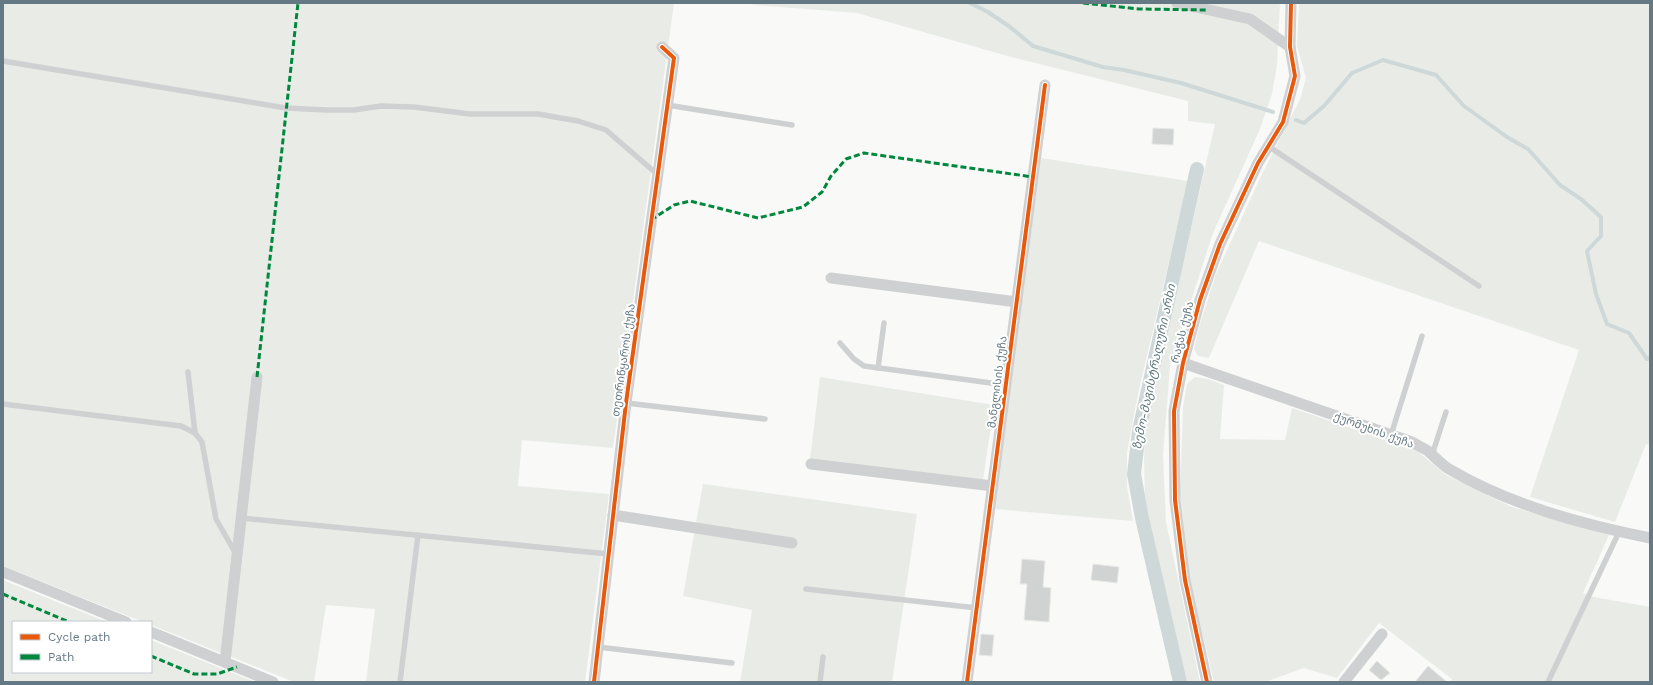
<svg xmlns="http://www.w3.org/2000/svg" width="1653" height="685" viewBox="0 0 1653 685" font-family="'Work Sans','Noto Sans Georgian',sans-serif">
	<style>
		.green { fill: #e9ece6 }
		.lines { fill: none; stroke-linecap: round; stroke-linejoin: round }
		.stream { stroke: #ced8d9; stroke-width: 4 }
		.canal { stroke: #ced8d9; stroke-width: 14 }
		.building { fill: #d1d3d3; stroke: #e8e8e8 }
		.lane { stroke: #cfd0d1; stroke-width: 5.5 }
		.street { stroke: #cfd0d1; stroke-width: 11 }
		.quiet { stroke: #00873e; stroke-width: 3; stroke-dasharray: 6 3; stroke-linecap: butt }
		.cycleway-casing { stroke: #fff; stroke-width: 6 }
		.cycleway { stroke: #e8590c; stroke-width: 4 }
		.labels { text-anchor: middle; stroke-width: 4; stroke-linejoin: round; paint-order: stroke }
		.street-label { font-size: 11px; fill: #647983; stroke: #fff }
		.water-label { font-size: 12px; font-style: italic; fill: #5f787c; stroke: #fff }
	</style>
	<rect width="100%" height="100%" fill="#f9f9f8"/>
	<g class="green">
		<polygon points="3,3 674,3 613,448 522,440 518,486 609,494 585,682 366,682 375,609 326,605 314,682 294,682 151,625 151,622 143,622 3,566"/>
		<polygon points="743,3 1280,3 1277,65 1272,94 1260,129 1213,233 1170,366 1163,455 1166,522 1200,682 1187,682 1150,524 1145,495 1144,459 1145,429 1215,124 1188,121 1188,101 1011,57 857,13 756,5"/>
		<polygon points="1299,3 1650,3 1650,445 1646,444 1615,522 1530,497 1579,350 1259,241 1209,358 1198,356 1194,349 1200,324 1216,274 1261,176 1300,99 1306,78 1297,46"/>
		<polygon points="1041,158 1188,181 1138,394 1127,452 1127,486 1133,521 994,509"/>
		<polygon points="820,377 994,405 982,487 810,460"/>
		<polygon points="1195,377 1208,379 1224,385 1220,439 1285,440 1292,408 1416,450 1446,475 1512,507 1609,535 1583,593 1594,597 1650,607 1650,682 1450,682 1452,679 1379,623 1337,678 1304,668 1265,682 1214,682 1191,585 1180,492 1183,407 1187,384"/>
		<polygon points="703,484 917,514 892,682 740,682 752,610 683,596"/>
		<polygon points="3,580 107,622 13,622 13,672 151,672 151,640 255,682 3,682"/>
	</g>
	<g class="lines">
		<g class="stream">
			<polyline points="970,3 988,12 1010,27 1033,46 1103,67 1124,70 1181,83 1273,112"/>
			<polyline points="1296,120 1304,123 1324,106 1352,73 1383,60 1436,75 1464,106 1507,137 1528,149 1560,185 1581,199 1601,217 1601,236 1587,251 1596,294 1607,324 1629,333 1647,359 1650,358"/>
		</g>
		<polyline class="canal" points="1180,682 1142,518 1134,474 1139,431 1197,169"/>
	</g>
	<g class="building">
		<polygon points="1153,128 1174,129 1173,145 1152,144"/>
		<polygon points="1022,559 1045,561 1043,587 1051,588 1049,622 1024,620 1027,584 1020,584"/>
		<polygon points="1093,564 1119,567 1117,583 1091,580"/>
		<polygon points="981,634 994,635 992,656 979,655"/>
		<polygon points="1377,661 1390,673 1381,680 1369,670"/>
		<polygon points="1428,666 1447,682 1415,682"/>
	</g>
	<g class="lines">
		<g class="lane">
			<polyline points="3,61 286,108 327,110 354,110 381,106 414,107 470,114 538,114 578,121 606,130 657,174"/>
			<polyline points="667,105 792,125"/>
			<polyline points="1268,146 1479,286"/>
			<polyline points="840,343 854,359 864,366 1006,385"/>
			<polyline points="878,368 884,323"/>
			<polyline points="188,372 195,433"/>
			<polyline points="626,403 765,419"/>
			<polyline points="3,404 181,426 195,433 202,442 216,519 236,554"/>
			<polyline points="1391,435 1422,336"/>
			<polyline points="1432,455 1446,412"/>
			<polyline points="241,518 609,554"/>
			<polyline points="806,589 977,608"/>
			<polyline points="598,647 732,663"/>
			<polyline points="400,682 418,535"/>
			<polyline points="820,682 823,657"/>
			<polyline points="1548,682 1619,532"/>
		</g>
		<g class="street">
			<polyline points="1177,3 1250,19 1290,47"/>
			<polyline points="831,278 1017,302"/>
			<path d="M1183 363 1412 442C1417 445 1423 448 1428 451 1435 457 1441 464 1449 469 1510 505 1581 524 1650 538"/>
			<polyline points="811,464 993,486"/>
			<polyline points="613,515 792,543"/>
			<polyline points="3,572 126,622"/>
			<polyline points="151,632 273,682"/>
			<polyline points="225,662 257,377"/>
			<polyline points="594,682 626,403 674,58 662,47"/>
			<polyline points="967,682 1045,85"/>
			<polyline points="1207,682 1185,580 1175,500 1174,411 1183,363 1200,300 1220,244 1258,163 1283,122 1295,76 1290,47 1291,3"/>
			<polyline points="1344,682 1382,634"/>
		</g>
		<g class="quiet">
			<polyline points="1083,3 1139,9 1207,10"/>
			<polyline points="651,220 674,205 690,201 758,218 803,207 822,192 831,176 846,159 864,153 1033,177"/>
			<polyline points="257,377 298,3"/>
			<polyline points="3,594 69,622"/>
			<polyline points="151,656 194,674 217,674 237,667"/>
		</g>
		<g class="cycleway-casing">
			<g id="cycleway">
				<polyline points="594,682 626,403 674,58 662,47"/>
				<polyline points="967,682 1045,85"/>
				<polyline points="1207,682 1185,580 1175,500 1174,411 1183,363 1200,300 1220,244 1258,163 1283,122 1295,76 1290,47 1291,3"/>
			</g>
		</g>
		<use href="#cycleway" class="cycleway"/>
	</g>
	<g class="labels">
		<g class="street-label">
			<text transform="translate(1182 332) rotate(-76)" y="4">რაჭას ქუჩა</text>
			<text transform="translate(623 360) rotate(-82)" y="4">თეთრიწყაროს ქუჩა</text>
			<text transform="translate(997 382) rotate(-83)" y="4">მანგლისის ქუჩა</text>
			<text transform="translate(1374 430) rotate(20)" y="4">ქურმუხის ქუჩა</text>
		</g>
		<g class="water-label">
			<text transform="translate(1154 367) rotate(-78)" y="4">ზემო-მაგისტრალური არხი</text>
		</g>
	</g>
	<rect width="1653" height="685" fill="none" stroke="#647983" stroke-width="8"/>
	<rect x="12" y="621" width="140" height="52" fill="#ffffff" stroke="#c1c9cd"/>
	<rect x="20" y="634" width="20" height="6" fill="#e8590c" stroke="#c1c9cd"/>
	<text x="48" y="641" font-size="12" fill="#647983">Cycle path</text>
	<rect x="20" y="654" width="20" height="6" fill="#00873e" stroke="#c1c9cd"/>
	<text x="48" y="661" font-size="12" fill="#647983">Path</text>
</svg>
